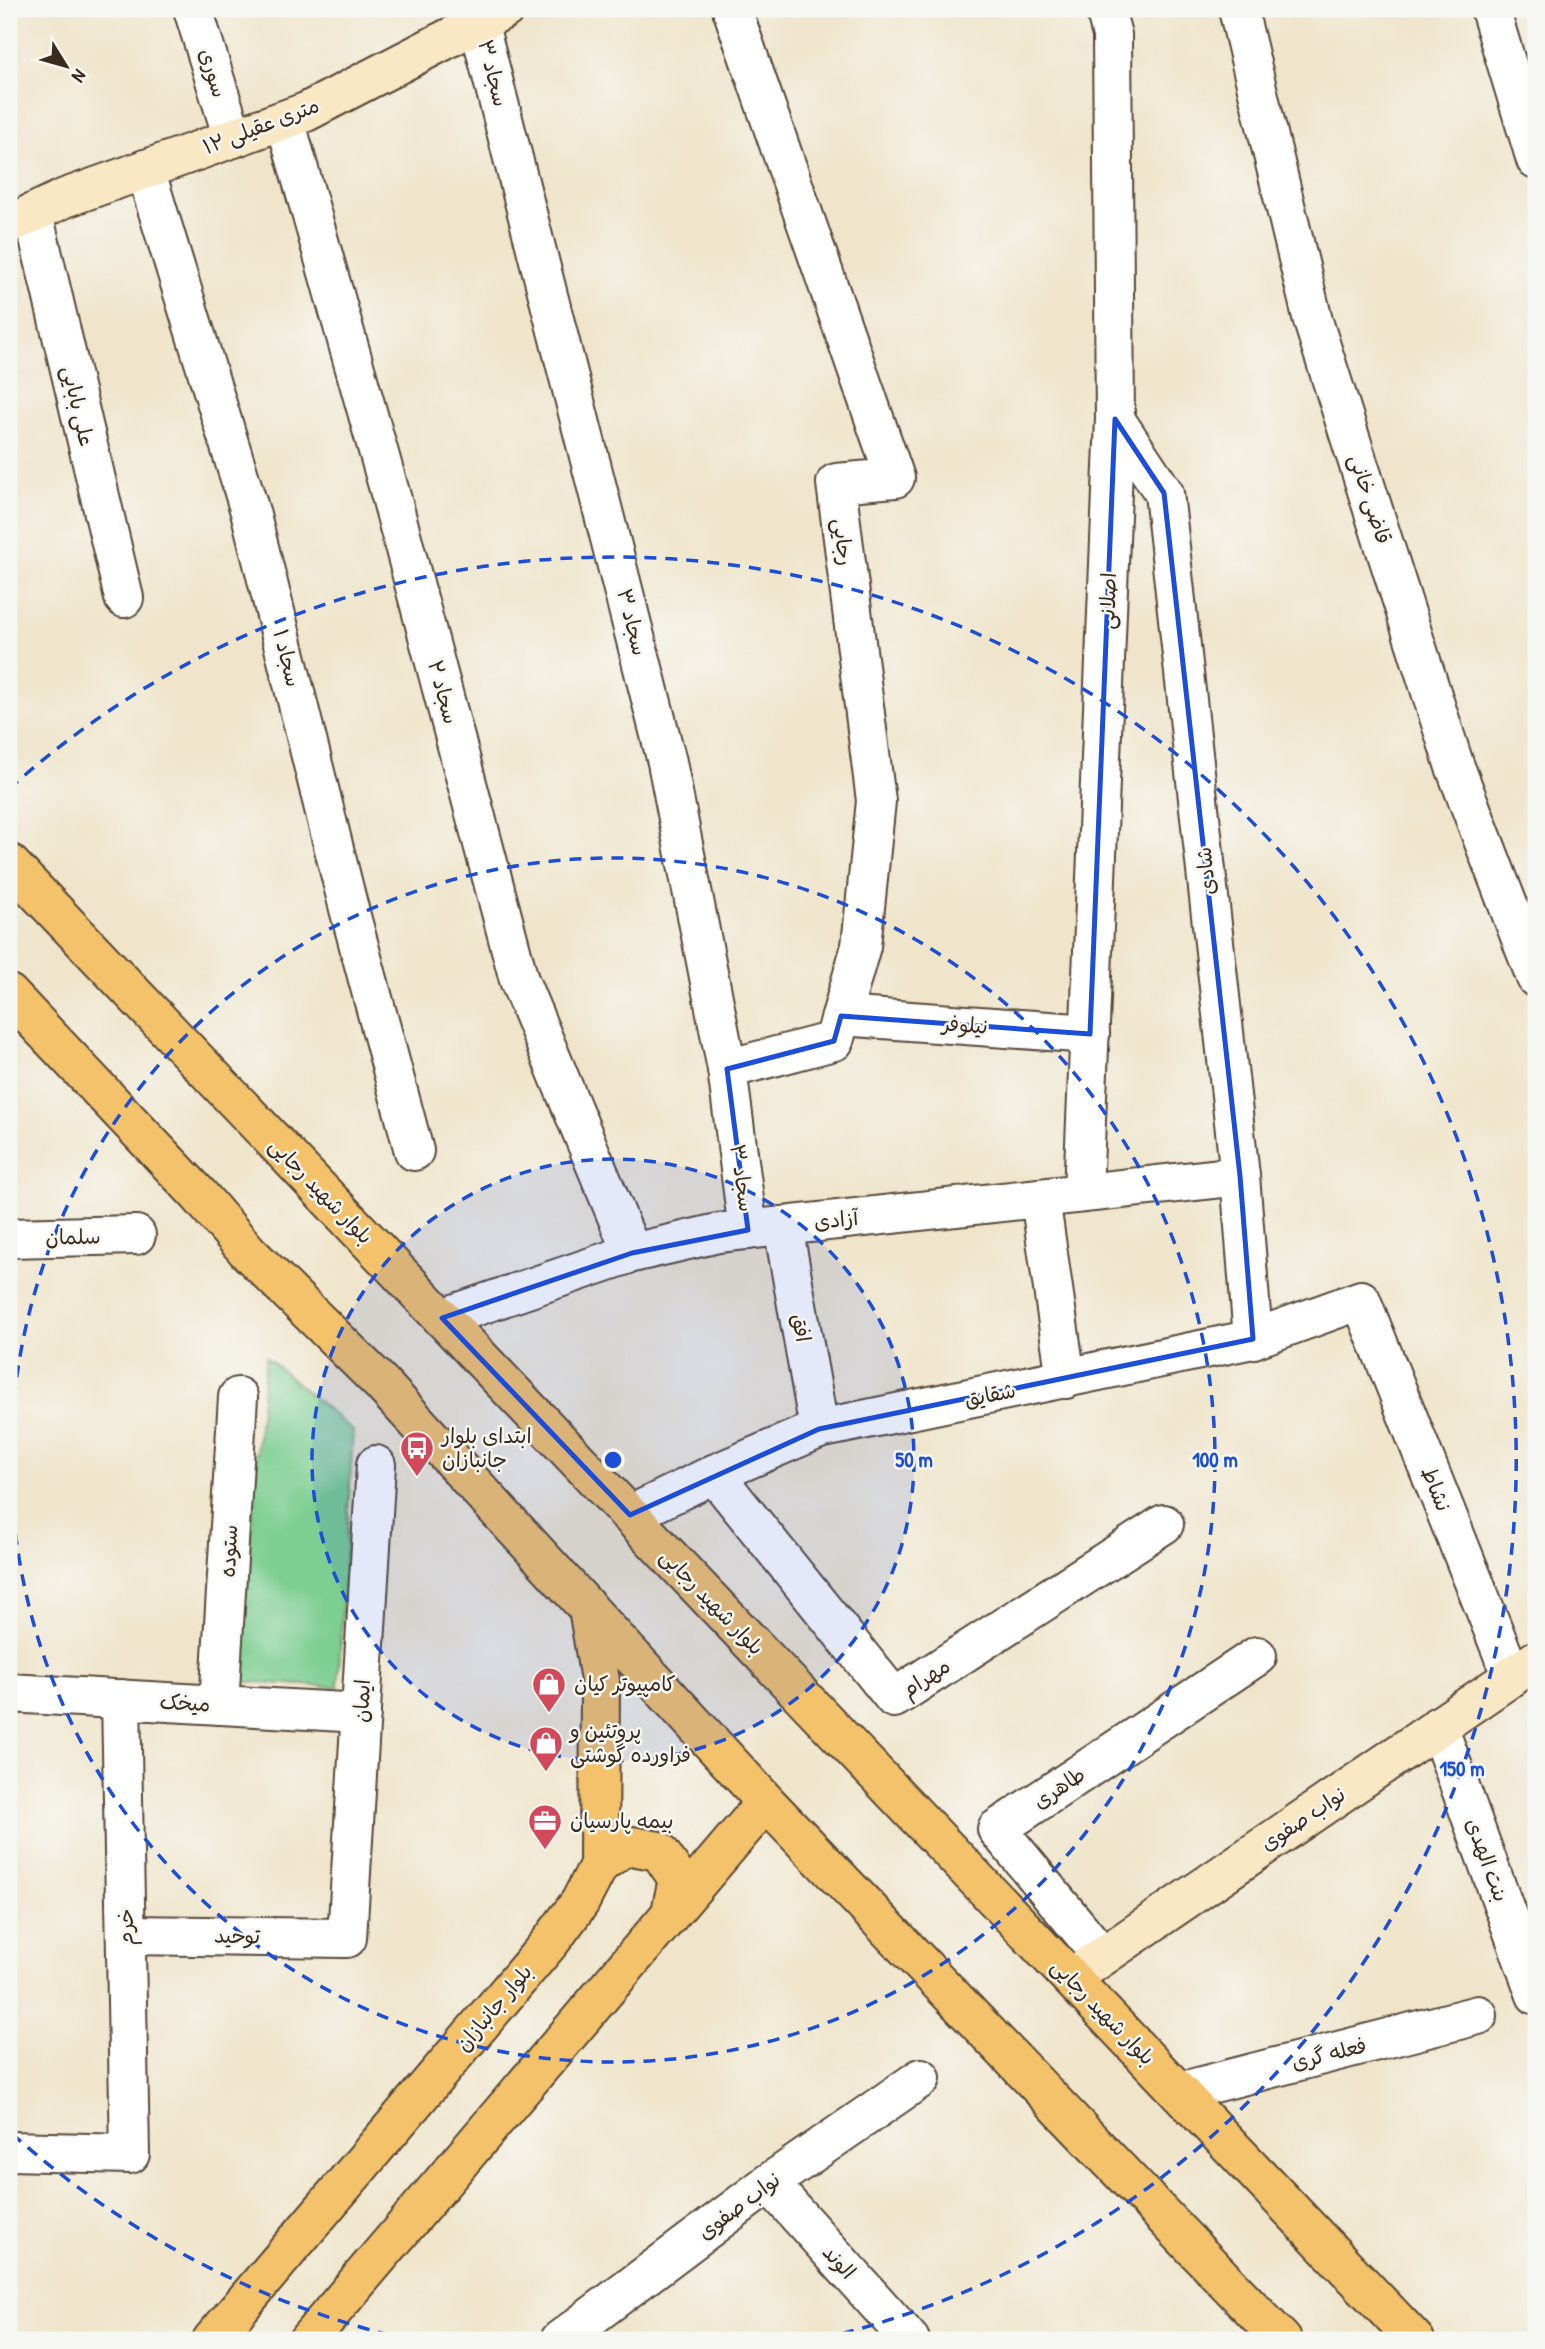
<svg xmlns="http://www.w3.org/2000/svg" width="1545" height="2349" viewBox="0 0 1545 2349" font-family="'Patrick Hand','Playpen Sans Arabic',sans-serif">
	<style>
		.green { fill: #7bce91; stroke: #5b7c58; stroke-width: 2 }
		.lines { fill: none; stroke-linecap: round; stroke-linejoin: round }
		.street-casing { stroke: #564638; stroke-width: 42 }
		.secondary-casing { stroke: #564638; stroke-width: 42 }
		.primary-casing { stroke: #564638; stroke-width: 42 }
		.highway-casing { stroke: #564638; stroke-width: 42 }
		.street { stroke: #fff; stroke-width: 38 }
		.secondary { stroke: #fae7c3; stroke-width: 38 }
		.primary { stroke: #f3c26a; stroke-width: 38 }
		.highway { stroke: #f3c26a; stroke-width: 38 }
		.marked { fill: none; stroke: #1d4ed8; stroke-width: 5; stroke-linejoin: round }
		.ring { fill: none; stroke: #1d4ed8; stroke-width: 3.5; stroke-dasharray: 12 9 }
		.labels { text-anchor: middle; stroke-width: 5; stroke-linejoin: round; paint-order: stroke }
		.street-label { font-size: 21px; fill: #3b2a1e; stroke: #f6f6f2 }
		.poi-label { font-size: 21px; fill: #3b2a1e; stroke: #f6f6f2; text-anchor: start }
		.centre { fill: #1d4ed8; stroke: #f6f6f2; stroke-width: 3.5 }
		.ring-label { font-size: 21px; text-anchor: middle; font-weight: bold; fill: #1d4ed8; stroke: #f6f6f2; stroke-width: 5; stroke-linejoin: round; paint-order: stroke }
	</style>
	<rect width="100%" height="100%" fill="#f6f6f2"/>
	<filter id="ink" filterUnits="userSpaceOnUse"><feTurbulence type="fractalNoise" baseFrequency=".0143" numOctaves="2"/><feDisplacementMap in="SourceGraphic" scale="14" xChannelSelector="R" yChannelSelector="G"/><feConvolveMatrix kernelMatrix="1 2 1 2 8 2 1 2 1" color-interpolation-filters="sRGB"/></filter>
	<filter id="wash" filterUnits="userSpaceOnUse"><feTurbulence type="fractalNoise" baseFrequency=".00686" numOctaves="4" result="noise"/><feDisplacementMap in="SourceGraphic" scale="28" xChannelSelector="R" yChannelSelector="G"/><feGaussianBlur stdDeviation="1.57" result="paint"/><feColorMatrix in="noise" values="0 0 0 0 0 0 0 0 0 0 0 0 0 0 0 0 0 1.4 0 .05"/><feComposite in="paint" operator="in"/></filter>
	<g filter="url(#wash)">
		<rect width="100%" height="100%" fill="#f0e5cb"/>
		<polygon class="green" points="266,1357 353,1431 338,1687 234,1681"/>
	</g>
	<g filter="url(#ink)">
		<g class="lines">
			<g class="street-casing">
				<g id="street">
					<polyline points="193,9 233,138"/>
					<polyline points="475,9 667,762 727,1069 748,1230"/>
					<polyline points="1238,9 1313,321 1454,764 1536,978"/>
					<polyline points="1490,9 1536,160"/>
					<polyline points="285,120 392,500 519,980 632,1253"/>
					<polyline points="145,169 251,515 348,905 414,1151"/>
					<polyline points="33,213 124,598"/>
					<polyline points="1115,419 1164,493 1240,1176 1253,1339"/>
					<polyline points="841,1016 1090,1034"/>
					<polyline points="727,1069 834,1041 861,946 876,801 836,483 895,478 732,9"/>
					<polyline points="1083,1193 1115,419 1112,35 1105,9"/>
					<polyline points="1040,1198 1066,1379"/>
					<polyline points="783,1226 819,1429"/>
					<polyline points="9,1238 136,1235"/>
					<polyline points="442,1318 632,1253 718,1233 1240,1176"/>
					<polyline points="714,1474 894,1698 1164,1524"/>
					<polyline points="630,1515 714,1474 819,1429 1253,1339 1361,1300 1512,1677"/>
					<polyline points="9,1693 361,1713"/>
					<polyline points="219,1705 238,1397"/>
					<polyline points="1438,1726 1536,1995"/>
					<polyline points="126,1935 347,1938 376,1465"/>
					<polyline points="1102,1956 997,1829 1257,1656"/>
					<polyline points="1179,2092 1478,2015"/>
					<polyline points="9,2151 130,2154 121,1699"/>
					<polyline points="769,2183 910,2340"/>
					<polyline points="560,2340 769,2183 921,2078"/>
				</g>
			</g>
			<g class="secondary-casing">
				<g id="secondary">
					<polyline points="9,224 65,198 306,112 505,9"/>
					<polyline points="1071,1978 1536,1660"/>
				</g>
			</g>
			<g class="primary-casing">
				<g id="primary">
					<polyline points="599,1865 626,1845 659,1851 678,1879 671,1912"/>
					<polyline points="212,2340 551,1941 580,1902 599,1865 600,1680 588,1608"/>
					<polyline points="308,2340 766,1802"/>
				</g>
			</g>
			<g class="highway-casing">
				<g id="highway">
					<polyline points="9,863 1415,2340"/>
					<polyline points="9,994 199,1195 248,1252 381,1383 766,1802 1282,2340"/>
				</g>
			</g>
			<use href="#street" class="street"/>
			<use href="#secondary" class="secondary"/>
			<use href="#primary" class="primary"/>
			<use href="#highway" class="highway"/>
		</g>
	</g>
	<path class="marked" d="M1115 419 1164 493 1240 1176 1253 1339 819 1429 630 1515 442 1318 632 1253 748 1230 727 1069 834 1041 841 1016 1090 1034Z"/>
	<circle cx="613" cy="1460" r="301" fill="#1d4ed8" fill-opacity=".12"/>
	<g class="ring">
		<circle cx="613" cy="1460" r="301"/>
		<circle cx="613" cy="1460" r="602"/>
		<path d="M410 2340A903 903 0 0 1 9 2131M9 789A903 903 0 1 1 816 2340"/>
	</g>
	<defs>
		<g id="bus-pin" transform="scale(1.75)"><path d="M0 17L-7.5 6A9.5 9.5 0 1 1 7.5 6Z" fill="#d1495b" stroke="#f6f6f2"/><path d="M-5-6H5V4H4V6H2V4H-2V6H-4V4H-5ZM-3.5-4V0h7V-4ZM-3.5 1.2v1.5H-2V1.2ZM2 1.2v1.5H3.5V1.2Z" fill="#fff"/></g>
		<g id="shop-pin" transform="scale(1.75)"><path d="M0 17L-7.5 6A9.5 9.5 0 1 1 7.5 6Z" fill="#d1495b" stroke="#f6f6f2"/><path d="M-5-2.5h2.3a2.7 3.5 0 0 1 5.4 0H5L5.5 6h-11ZM-1.5-2.5h3a1.5 2.3 0 0 0-3 0Z" fill="#fff"/></g>
		<g id="office-pin" transform="scale(1.75)"><path d="M0 17L-7.5 6A9.5 9.5 0 1 1 7.5 6Z" fill="#d1495b" stroke="#f6f6f2"/><path d="M-6-3h4V-5.5h4V-3h4V5H-6ZM-1-4.5V-3h2v-1.5ZM-6 0V1H6V0Z" fill="#fff"/></g>
	</defs>
	<g fill-rule="evenodd">
		<use href="#bus-pin" x="417" y="1448"/>
		<use href="#shop-pin" x="549" y="1684"/>
		<use href="#shop-pin" x="546" y="1743"/>
		<use href="#office-pin" x="545" y="1821"/>
	</g>
	<g class="labels">
		<g class="street-label">
			<text transform="translate(213 73) rotate(73)" y="7">سوری</text>
			<text transform="translate(493 73) rotate(76)" y="7">سجاد ۳</text>
			<text transform="translate(261 126) rotate(-21)" y="7">۱۲ متری عقیلی</text>
			<text transform="translate(78 406) rotate(77)" y="7">علی بابایی</text>
			<text transform="translate(1370 499) rotate(72)" y="7">قاضی خانی</text>
			<text transform="translate(843 542) rotate(83)" y="7">رجایی</text>
			<text transform="translate(1108 601) rotate(-88)" y="7">اصلانی</text>
			<text transform="translate(632 622) rotate(76)" y="7">سجاد ۳</text>
			<text transform="translate(287 658) rotate(76)" y="7">سجاد ۱</text>
			<text transform="translate(443 692) rotate(75)" y="7">سجاد ۲</text>
			<text transform="translate(1206 871) rotate(-96)" y="7">شادی</text>
			<text transform="translate(965 1025) rotate(4)" y="7">نیلوفر</text>
			<text transform="translate(742 1178) rotate(82)" y="7">سجاد ۳</text>
			<text transform="translate(321 1191) rotate(46)" y="7">بلوار شهید رجایی</text>
			<text transform="translate(836 1220) rotate(-6)" y="7">آزادی</text>
			<text transform="translate(73 1237) rotate(-1)" y="7">سلمان</text>
			<text transform="translate(801 1328) rotate(80)" y="7">افق</text>
			<text transform="translate(990 1395) rotate(-11)" y="7">شقایق</text>
			<text transform="translate(1436 1489) rotate(68)" y="7">نشاط</text>
			<text transform="translate(229 1551) rotate(-87)" y="7">ستوده</text>
			<text transform="translate(712 1602) rotate(46)" y="7">بلوار شهید رجایی</text>
			<text transform="translate(926 1678) rotate(-33)" y="7">مهرام</text>
			<text transform="translate(362 1701) rotate(-87)" y="7">ایمان</text>
			<text transform="translate(185 1703) rotate(3)" y="7">میخک</text>
			<text transform="translate(1059 1788) rotate(-34)" y="7">طاهری</text>
			<text transform="translate(1303 1819) rotate(-34)" y="7">نواب صفوی</text>
			<text transform="translate(1487 1860) rotate(70)" y="7">بنت الهدی</text>
			<text transform="translate(126 1927) rotate(-91)" y="7">خرم</text>
			<text transform="translate(237 1936) rotate(1)" y="7">توحید</text>
			<text transform="translate(494 2008) rotate(-50)" y="7">بلوار جانبازان</text>
			<text transform="translate(1103 2012) rotate(46)" y="7">بلوار شهید رجایی</text>
			<text transform="translate(1329 2054) rotate(-14)" y="7">فعله گری</text>
			<text transform="translate(739 2206) rotate(-37)" y="7">نواب صفوی</text>
			<text transform="translate(839 2262) rotate(48)" y="7">الوند</text>
		</g>
		<g class="poi-label">
			<text x="442" y="1443">ابتدای بلوار<tspan x="442" dy="24">جانبازان</tspan></text>
			<text x="574" y="1691">کامپیوتر کیان</text>
			<text x="570" y="1738">پروتئین و<tspan x="570" dy="24">فراورده گوشتی</tspan></text>
			<text x="570" y="1828">بیمه پارسیان</text>
		</g>
	</g>
	<circle cx="613" cy="1460" r="10" class="centre"/>
	<g class="ring-label">
		<text x="914" y="1467">50 m</text>
		<text x="1215" y="1467">100 m</text>
		<text x="1462" y="1776">150 m</text>
	</g>
	<rect width="1545" height="2349" fill="none" stroke="#f6f6f2" stroke-width="35"/>
	<g transform="translate(66 66) rotate(127)" stroke="#f6f6f2" stroke-width="5" paint-order="stroke">
	<path d="M0-5L12 26L0 18L-12 26Z" fill="#3b2a1e"/>
	<text y="-10" font-size="19" font-weight="bold" text-anchor="middle" fill="#3b2a1e">N</text>
	</g>
</svg>
